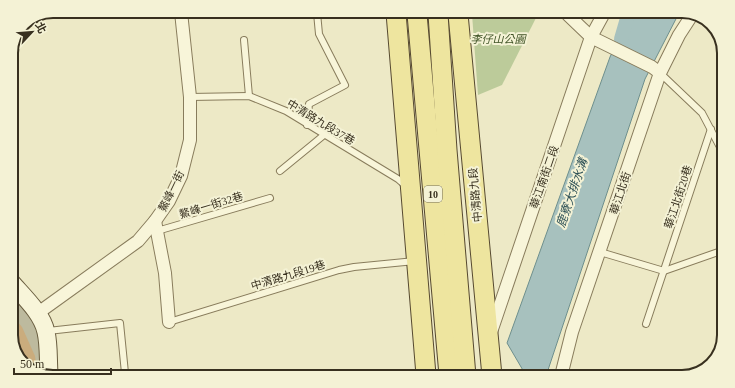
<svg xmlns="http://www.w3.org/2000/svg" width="735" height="388" viewBox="0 0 735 388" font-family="'Times New Roman','Noto Sans TC',serif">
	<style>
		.green { fill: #bccb9a }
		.water { fill: #a7c1be; stroke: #6e8f8d }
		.shadow { fill: #0003 }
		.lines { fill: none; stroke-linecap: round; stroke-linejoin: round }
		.canal { stroke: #a7c1be; stroke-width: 14 }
		.building { fill: #caac7d }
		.lane-casing { stroke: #887c5c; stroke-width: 8 }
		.street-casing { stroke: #887c5c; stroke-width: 14 }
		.secondary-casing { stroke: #695d3f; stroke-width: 19 }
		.primary-casing { stroke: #564930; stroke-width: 21 }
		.lane { stroke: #f8f5d9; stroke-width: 6 }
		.street { stroke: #f8f5d9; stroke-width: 12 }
		.secondary { stroke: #f8f5d9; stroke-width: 17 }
		.primary { stroke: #eee59f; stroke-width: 19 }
		.labels { text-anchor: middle; stroke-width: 4; stroke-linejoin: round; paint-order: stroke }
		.shield { fill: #f4f2d5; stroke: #706a56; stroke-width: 1 }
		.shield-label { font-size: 10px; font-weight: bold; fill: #38301f }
		.park-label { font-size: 11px; font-style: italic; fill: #405427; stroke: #f4f2d5 }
		.street-label { font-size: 11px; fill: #38301f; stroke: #f4f2d5 }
		.water-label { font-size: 12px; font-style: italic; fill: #2f5257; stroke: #f4f2d5 }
		.rim { fill: none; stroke: #38301f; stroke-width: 2 }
	</style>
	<rect width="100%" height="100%" fill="#ede9c6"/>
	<polygon class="green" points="472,14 538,14 502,85 478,95"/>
	<polygon class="water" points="630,15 678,15 645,79 546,376 532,376 524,372 507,343 610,57"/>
	<polygon class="shadow" points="11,288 33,315 49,373 34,373 18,358 11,338"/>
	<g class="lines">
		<polyline class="canal" points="621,39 628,15"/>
	</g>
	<polygon class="building" points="11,314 22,327 35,356 37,373 34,373 18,358 11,338"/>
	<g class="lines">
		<g class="lane-casing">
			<g id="lane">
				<polyline points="244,40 249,96"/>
				<polyline points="660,73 702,113 721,149 722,155"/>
				<polyline points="190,97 249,96 286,111 398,179 406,186"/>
				<polyline points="307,125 309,104 345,85 319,34 317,13"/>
				<polyline points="280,171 324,135"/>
				<polyline points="157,231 270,198"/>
				<polyline points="600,252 664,271 721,251"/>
				<polyline points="169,322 339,270 354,267 415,261"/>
				<polyline points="646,324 711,129"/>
				<polyline points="48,331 120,323 125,373"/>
			</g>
		</g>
		<g class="street-casing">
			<g id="street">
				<polyline points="568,15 591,37 652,67 660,73"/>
				<polyline points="155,221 165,273 169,322"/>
				<polyline points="38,313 138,241 155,221 169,201 181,176 190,140 190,97 181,12"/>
				<polyline points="491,332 591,37 603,15"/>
				<polyline points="561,376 572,332 660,73 679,35 692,15"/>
			</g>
		</g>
		<g class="secondary-casing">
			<path id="secondary" d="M11 282C23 296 42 313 46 332 49 345 48 359 49 373"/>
		</g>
		<g class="primary-casing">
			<g id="primary">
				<polyline points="396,13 426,375"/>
				<polyline points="417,14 449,375"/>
				<polyline points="438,14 447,150 466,376"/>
				<polyline points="458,14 492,376"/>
			</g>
		</g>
		<use href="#lane" class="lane"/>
		<use href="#street" class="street"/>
		<use href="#secondary" class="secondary"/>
		<use href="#primary" class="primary"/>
	</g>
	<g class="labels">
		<rect class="shield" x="424" y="186" width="18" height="16" rx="3"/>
		<g class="shield-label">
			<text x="433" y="198">10</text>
		</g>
		<g class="park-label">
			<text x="498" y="43">李仔山公園</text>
		</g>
		<g class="street-label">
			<text transform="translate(321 122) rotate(31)" y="4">中清路九段37巷</text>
			<text transform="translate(544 177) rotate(-71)" y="4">華江南街二段</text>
			<text transform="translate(171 191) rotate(-64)" y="4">鰲峰一街</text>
			<text transform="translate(620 193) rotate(-72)" y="4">華江北街</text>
			<text transform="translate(475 195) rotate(-95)" y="4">中清路九段</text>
			<text transform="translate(678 197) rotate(-72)" y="4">華江北街20巷</text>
			<text transform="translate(211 205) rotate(-17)" y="4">鰲峰一街32巷</text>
			<text transform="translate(288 275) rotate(-17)" y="4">中清路九段19巷</text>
		</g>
		<g class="water-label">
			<text transform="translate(572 193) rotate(-71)" y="4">鹿寮大排水溝</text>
		</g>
	</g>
	<path d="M0 0H735V388H0ZM53 18H682A35 35 0 0 1 717 53V335A35 35 0 0 1 682 370H53A35 35 0 0 1 18 335V53A35 35 0 0 1 53 18Z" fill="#f4f2d5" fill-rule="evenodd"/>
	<path class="rim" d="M53 18H682A35 35 0 0 1 717 53V335A35 35 0 0 1 682 370H53A35 35 0 0 1 18 335V53A35 35 0 0 1 53 18Z"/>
	<g transform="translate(32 32) rotate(64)" stroke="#f4f2d5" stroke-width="3" paint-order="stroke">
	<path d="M0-3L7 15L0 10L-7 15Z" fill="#38301f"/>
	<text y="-6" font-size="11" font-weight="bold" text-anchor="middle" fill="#38301f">北</text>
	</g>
	<path d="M14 368v6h97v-6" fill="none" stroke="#38301f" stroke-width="2"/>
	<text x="20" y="368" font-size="12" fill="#38301f" stroke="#f4f2d5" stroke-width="3" paint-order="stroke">50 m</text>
</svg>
